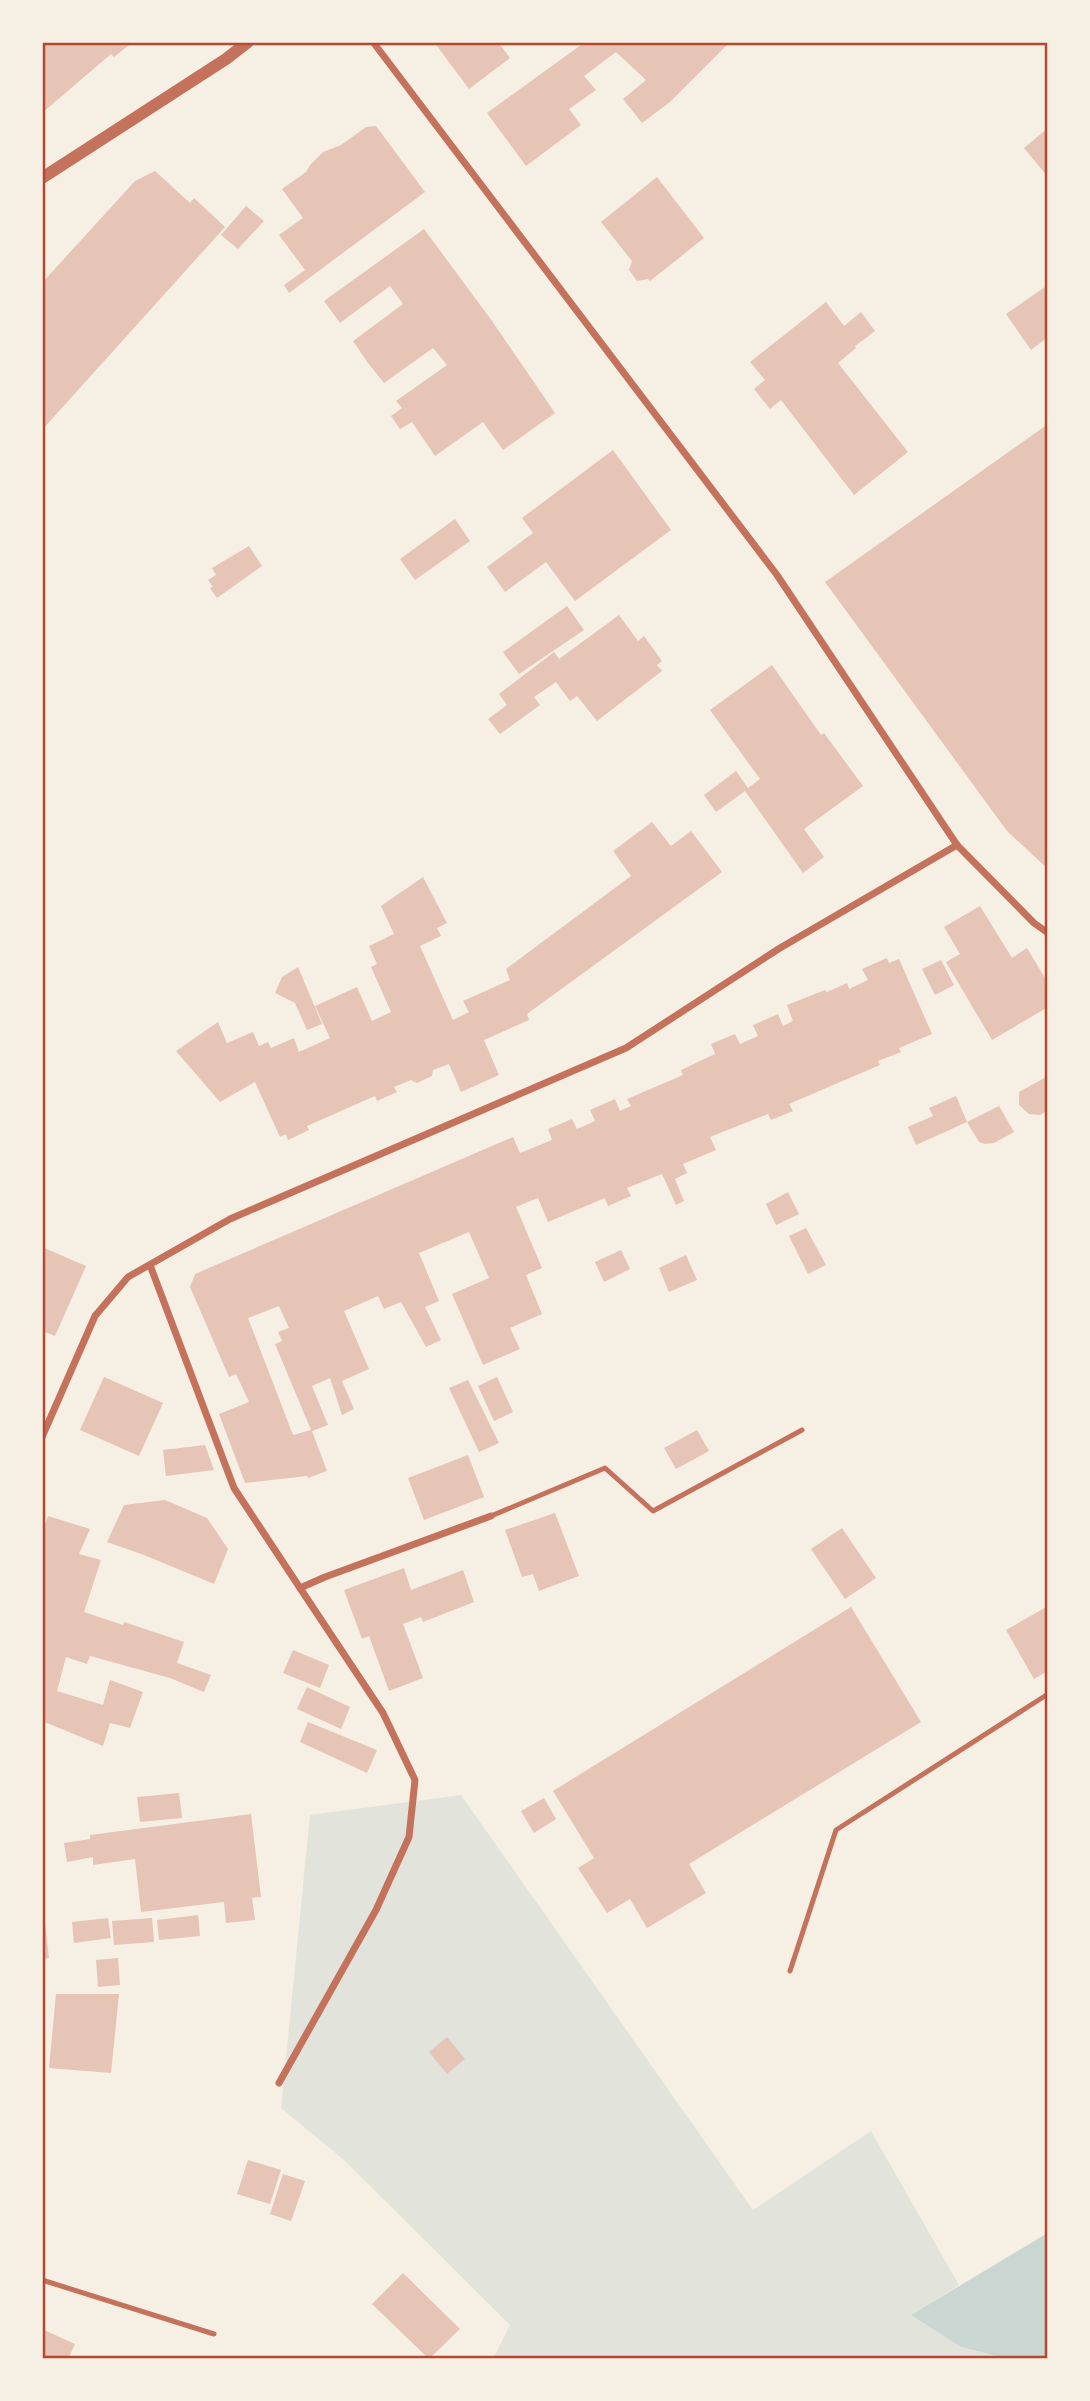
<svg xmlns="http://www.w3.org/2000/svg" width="1090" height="2401" viewBox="0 0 1090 2401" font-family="Quicksand,sans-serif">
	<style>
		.green { fill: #e2e4dc }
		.water { fill: #c9d6d2 }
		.building { fill: #e6c5b7; fill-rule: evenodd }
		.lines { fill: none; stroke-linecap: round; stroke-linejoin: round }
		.service { stroke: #c5725c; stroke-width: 5 }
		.minor { stroke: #c5725c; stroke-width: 7 }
		.tertiary { stroke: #c5725c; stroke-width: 12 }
		.neatline { fill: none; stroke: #b5482f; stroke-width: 2.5 }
	</style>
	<rect width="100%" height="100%" fill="#f6efe4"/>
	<polygon class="green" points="461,1795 753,2210 871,2131 959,2285 912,2315 961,2347 1009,2359 493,2359 510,2325 344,2160 281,2108 310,1815"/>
	<polygon class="water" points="1046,2234 1048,2237 1048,2359 1009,2359 961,2347 911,2315"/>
	<g class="building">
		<polygon points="42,42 133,42 114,57 111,54 42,113"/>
		<polygon points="434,42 498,42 510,58 469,89"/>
		<polygon points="585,42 730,42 670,102 642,123 623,99 646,80 616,52 584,76 596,90 569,109 581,125 526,166 487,113"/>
		<polygon points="376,126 425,192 289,293 284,285 305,270 279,235 303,218 282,189 306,172 310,165 323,152 341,145 366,127"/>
		<polygon points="1048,128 1048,177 1024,148"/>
		<polygon points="155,171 190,203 194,198 225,227 42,430 42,283 135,181"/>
		<polygon points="657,177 704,238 650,281 648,279 637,281 629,270 632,261 601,222"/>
		<polygon points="246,206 264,221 238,249 221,235"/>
		<polygon points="424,229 492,321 555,413 503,450 483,422 435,456 412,422 400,429 391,416 402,408 396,401 447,365 433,348 384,383 368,363 353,341 403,304 390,286 340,323 324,301"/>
		<polygon points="1045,287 1048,291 1048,337 1031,350 1006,314"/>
		<polygon points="826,302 844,326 861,312 875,331 855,346 856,348 838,363 908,452 854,495 781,400 770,409 754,389 765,380 750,362"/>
		<polygon points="1048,424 1048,869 1007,831 825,582"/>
		<polygon points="613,450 671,530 575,601 546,562 505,592 487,567 533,533 522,518"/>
		<polygon points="455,519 470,541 415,580 400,559"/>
		<polygon points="249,546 262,566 217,598 210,588 213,587 208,580 216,575 212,568"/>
		<polygon points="567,606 584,630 519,674 503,652"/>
		<polygon points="619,615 638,641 644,636 662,661 657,665 662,671 597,721 577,696 570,701 556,682 534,697 540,705 500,734 488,719 507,705 499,694 554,652 559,659"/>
		<polygon points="772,665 821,735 824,733 863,786 804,829 824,857 803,873 745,791 716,812 704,795 736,771 748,788 760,779 710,710"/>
		<polygon points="652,822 671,846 691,831 722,872 527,1014 529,1020 484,1040 499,1075 461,1092 449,1064 433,1070 432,1076 417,1083 411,1080 394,1087 397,1092 377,1101 375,1096 307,1126 309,1130 288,1140 286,1134 280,1137 255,1082 220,1102 176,1051 218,1022 227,1043 253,1032 259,1046 268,1042 271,1048 294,1038 299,1052 330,1038 315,1006 357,987 372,1021 391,1012 371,967 377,964 369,946 394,934 381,906 423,877 447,923 437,928 441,936 420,946 453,1020 469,1012 463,1001 510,980 506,969 631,876 613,851"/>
		<polygon points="980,906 1012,958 1027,948 1048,983 1048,1007 992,1040 946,962 960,954 944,927"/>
		<path d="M887 958 889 963 899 959 932 1034 899 1048 901 1052 878 1061 880 1065 789 1104 793 1111 771 1120 768 1114 710 1137 716 1150 683 1164 687 1173 675 1179 684 1201 676 1205 662 1174 627 1188 631 1196 608 1206 605 1198 548 1222 538 1198 516 1207 542 1268 526 1275 542 1314 510 1328 520 1349 483 1365 452 1294 489 1278 469 1232 419 1253 439 1301 425 1307 441 1340 426 1347 401 1302 384 1309 378 1296 344 1311 369 1369 342 1381 354 1409 342 1415 330 1378 312 1386 328 1425 312 1431 327 1471 308 1478 307 1476 245 1483 219 1414 249 1402 236 1374 229 1377 190 1287 195 1274 513 1137 520 1153 552 1140 548 1129 572 1119 577 1129 595 1121 590 1110 615 1099 620 1111 631 1106 627 1099 683 1075 681 1070 715 1054 711 1044 735 1034 740 1044 758 1036 753 1025 778 1014 783 1026 793 1021 787 1005 825 990 827 992 847 983 849 989 868 980 862 969ZM279 1306 289 1328 278 1332 282 1341 275 1344 311 1430 293 1435 248 1318Z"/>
		<polygon points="941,960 954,985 935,995 922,969"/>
		<polygon points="298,967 322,1024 307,1030 295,1003 275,993 282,977"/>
		<polygon points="1048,1076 1048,1110 1040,1115 1029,1114 1019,1105 1019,1092"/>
		<polygon points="956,1096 967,1122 916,1145 908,1127 933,1116 929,1108"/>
		<polygon points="999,1106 1014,1132 994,1143 985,1144 979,1142 967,1122"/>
		<polygon points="788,1192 799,1214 776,1225 766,1204"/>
		<polygon points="806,1228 826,1265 808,1274 789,1236"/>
		<polygon points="42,1247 86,1266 55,1336 42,1331"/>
		<polygon points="621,1250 630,1269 604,1282 595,1262"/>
		<polygon points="686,1255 697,1280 669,1292 659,1268"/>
		<polygon points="104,1377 163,1403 139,1456 80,1430"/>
		<polygon points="497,1377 513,1412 494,1421 478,1386"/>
		<polygon points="468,1380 499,1443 479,1452 449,1388"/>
		<polygon points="697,1430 709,1451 676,1469 664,1448"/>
		<polygon points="205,1445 214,1470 166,1476 163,1450"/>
		<polygon points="468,1455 484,1497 424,1520 408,1478"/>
		<polygon points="165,1500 207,1518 228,1549 214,1584 144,1555 107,1542 124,1505"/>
		<polygon points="555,1513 579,1576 539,1591 533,1574 522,1577 505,1530"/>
		<polygon points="48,1516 90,1529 79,1554 101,1560 84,1612 123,1625 124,1622 184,1642 177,1663 211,1675 204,1692 170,1678 90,1656 87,1664 66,1657 57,1691 103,1705 110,1680 143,1692 130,1728 110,1723 103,1746 42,1721 42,1533"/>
		<polygon points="842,1528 876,1578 845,1599 811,1549"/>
		<polygon points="404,1568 411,1590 463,1570 474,1602 423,1622 421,1617 403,1624 423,1678 389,1691 369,1636 362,1639 344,1590"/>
		<polygon points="1048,1606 1048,1671 1034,1679 1006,1630"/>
		<polygon points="851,1607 921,1722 689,1864 706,1893 647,1928 630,1899 607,1913 578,1868 594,1858 553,1791"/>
		<polygon points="293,1650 329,1665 320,1688 283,1673"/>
		<polygon points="307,1687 350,1707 341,1729 297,1709"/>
		<polygon points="308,1722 377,1750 367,1773 300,1742"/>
		<polygon points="179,1793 182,1818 140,1822 137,1797"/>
		<polygon points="544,1798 556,1819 534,1833 521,1811"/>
		<polygon points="251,1814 261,1897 252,1898 255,1920 226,1923 224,1902 141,1912 135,1859 93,1865 93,1857 67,1862 64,1843 90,1839 90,1835"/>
		<polygon points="198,1915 200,1936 159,1940 157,1920"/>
		<polygon points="108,1918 111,1938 74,1943 72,1922"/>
		<polygon points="152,1918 154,1942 114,1945 112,1921"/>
		<polygon points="42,1923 45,1923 49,1958 42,1959"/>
		<polygon points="118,1958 120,1985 98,1987 96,1960"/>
		<polygon points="56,1994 119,1994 111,2073 49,2068"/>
		<polygon points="447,2037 465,2059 447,2074 429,2052"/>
		<polygon points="248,2160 281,2170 270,2204 237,2194"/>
		<polygon points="283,2174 305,2181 291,2221 270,2214"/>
		<polygon points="403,2273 460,2329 429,2359 372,2304"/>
		<polygon points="42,2329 75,2344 68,2359 42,2359"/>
	</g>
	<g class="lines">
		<g class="service">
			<polyline points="491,1516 605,1468 653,1511 802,1430"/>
			<polyline points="790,1971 836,1830 1048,1694"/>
			<polyline points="42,2280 214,2334"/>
		</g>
		<g class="minor">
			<polyline points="373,42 777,575 957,845 1034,923 1048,933"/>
			<polyline points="150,1265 234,1488 300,1588 325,1577 491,1516"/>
			<polyline points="42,1437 95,1316 128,1277 230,1219 626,1048 780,948 957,845"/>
			<polyline points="279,2083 376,1910 409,1837 415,1780 383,1713 300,1588"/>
		</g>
		<polyline class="tertiary" points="42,178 226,59 248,42"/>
	</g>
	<rect width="1090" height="2401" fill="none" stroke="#f6efe4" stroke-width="88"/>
	<rect x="44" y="44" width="1002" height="2313" class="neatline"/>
</svg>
